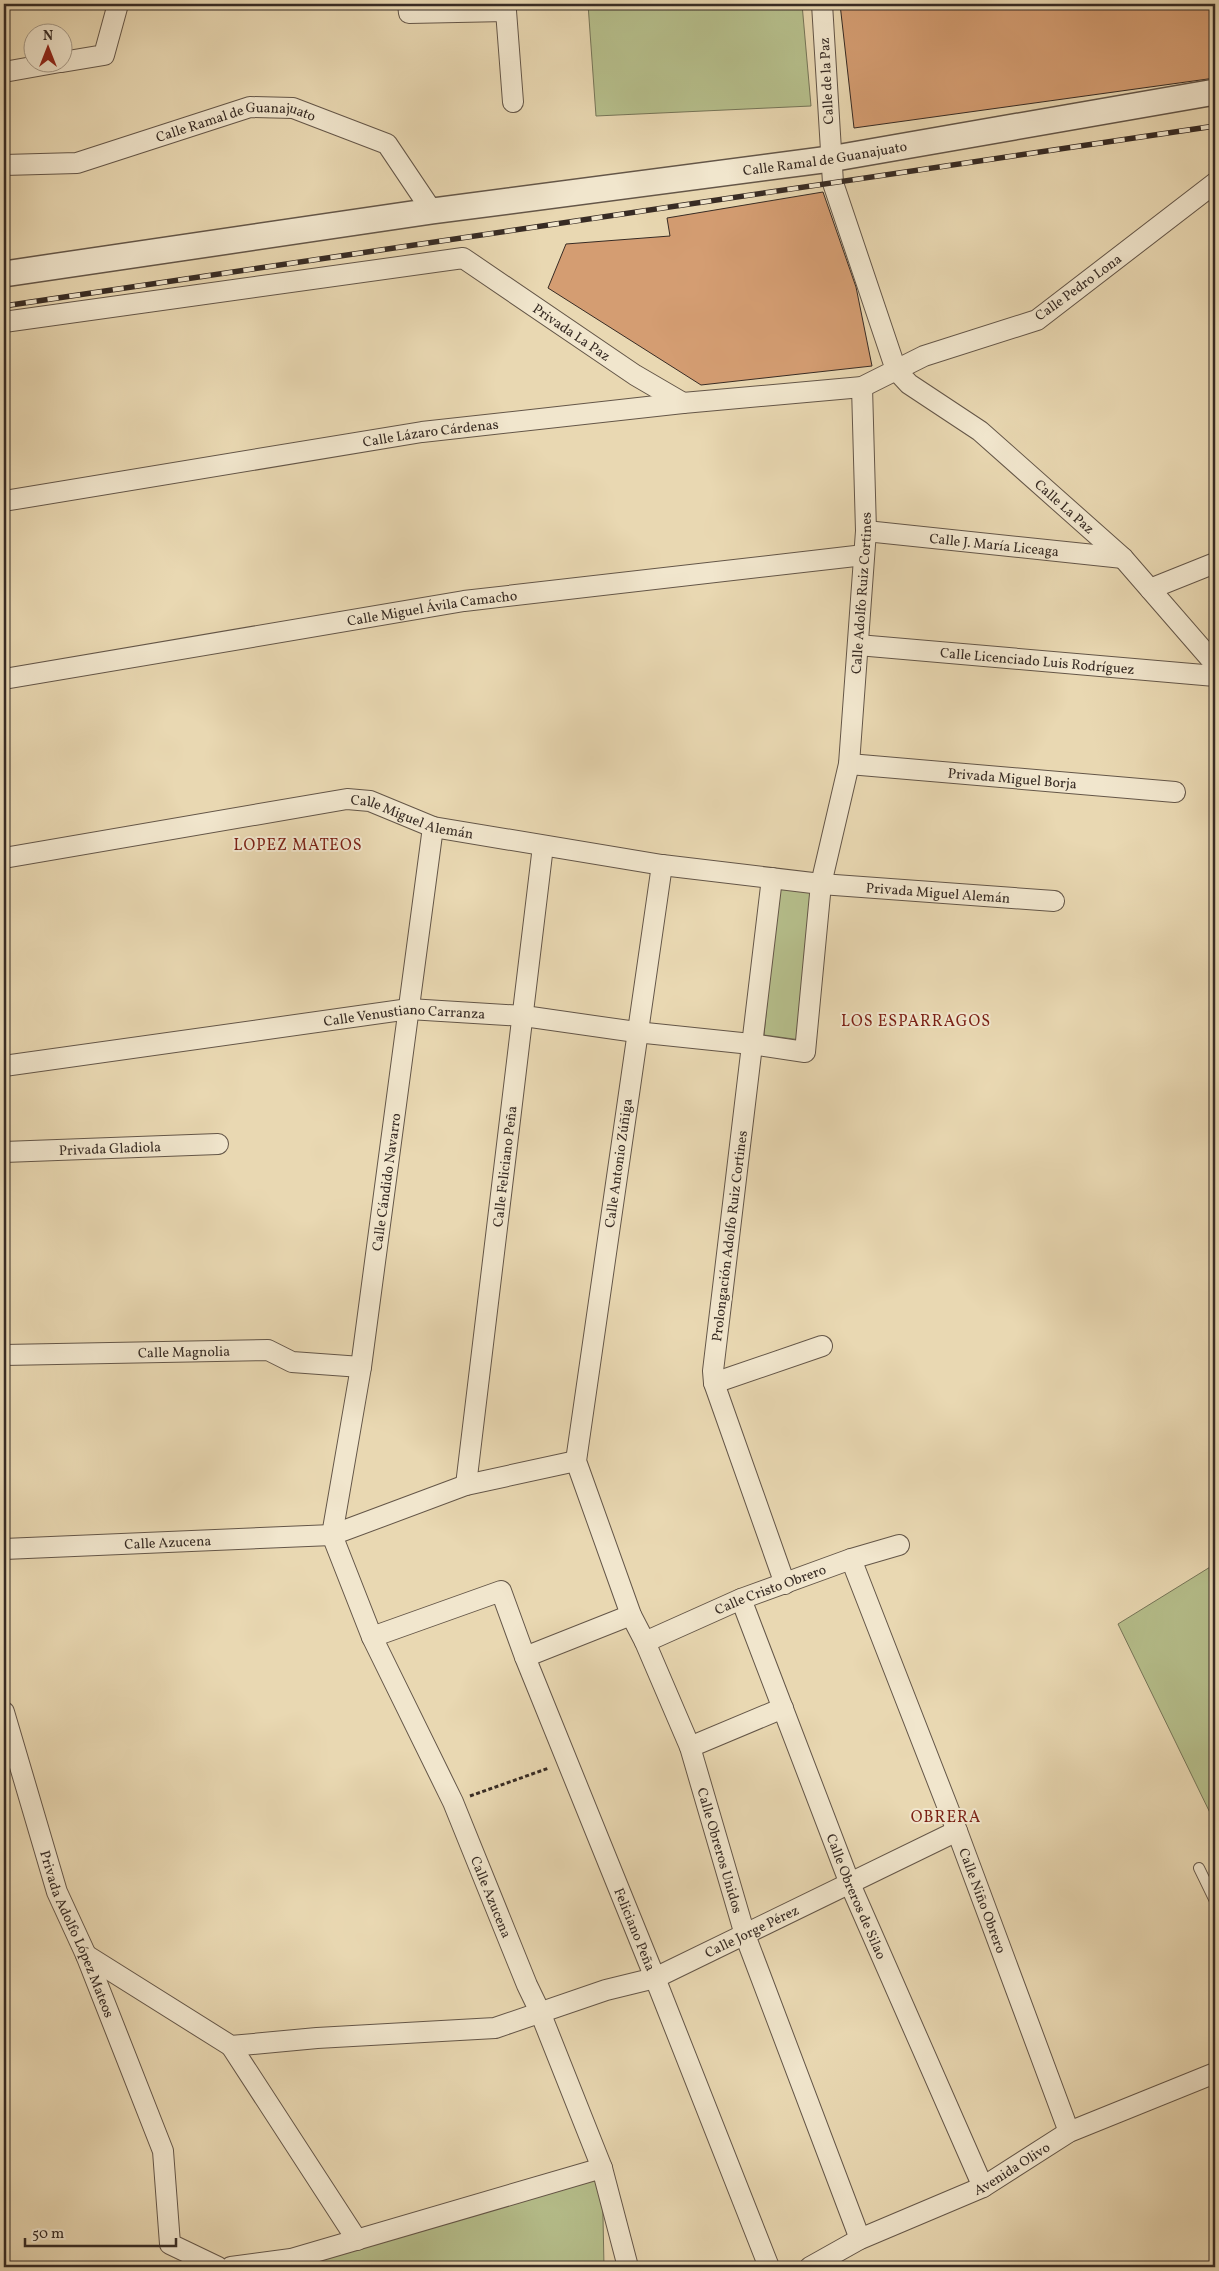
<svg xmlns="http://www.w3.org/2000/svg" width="1219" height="2271" viewBox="0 0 1219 2271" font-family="Vollkorn,serif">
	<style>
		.green { fill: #b6bf8c; stroke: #767558 }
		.building { fill: #d49d72; stroke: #372b24 }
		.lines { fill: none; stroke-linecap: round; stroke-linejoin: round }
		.service-casing { stroke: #645648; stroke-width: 12 }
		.minor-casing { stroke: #645648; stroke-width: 22 }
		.tertiary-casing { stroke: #645648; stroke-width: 28 }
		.path { stroke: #372b24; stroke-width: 3; stroke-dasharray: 4 2.5; stroke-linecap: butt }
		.service { stroke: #f1e6cd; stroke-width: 10 }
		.minor { stroke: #f1e6cd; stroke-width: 20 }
		.tertiary { stroke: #f1e6cd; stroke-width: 25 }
		.rail-casing { stroke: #372b24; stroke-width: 5.5 }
		.rail { stroke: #f1e6cd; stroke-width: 4; stroke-dasharray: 11; stroke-linecap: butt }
		.labels { text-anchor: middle; stroke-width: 4; stroke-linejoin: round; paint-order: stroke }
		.street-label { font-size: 14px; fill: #372b24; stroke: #f1e6cd }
		.quarter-label { font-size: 16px; letter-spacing: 1px; fill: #7a1f14; stroke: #f1e6cd }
	</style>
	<rect width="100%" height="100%" fill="#e9d8b2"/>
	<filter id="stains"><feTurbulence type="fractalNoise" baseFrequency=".004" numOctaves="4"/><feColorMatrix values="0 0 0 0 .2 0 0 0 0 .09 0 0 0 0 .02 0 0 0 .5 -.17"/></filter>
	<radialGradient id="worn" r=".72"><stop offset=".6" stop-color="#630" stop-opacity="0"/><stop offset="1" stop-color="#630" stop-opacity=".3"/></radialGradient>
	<g class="green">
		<polygon points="588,4 802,4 811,106 596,116"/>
		<polygon points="778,888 813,892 801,1040 764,1035"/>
		<polygon points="1215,1564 1215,1823 1118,1624"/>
		<polygon points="602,2168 604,2267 241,2267"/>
	</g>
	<g class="building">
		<polygon points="840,4 1215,4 1215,78 854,128"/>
		<polygon points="823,192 856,287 872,366 701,385 548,288 566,244 670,236 667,218"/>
	</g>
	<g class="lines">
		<g class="service-casing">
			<polyline id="service" points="1199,1868 1215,1901"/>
		</g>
		<g class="minor-casing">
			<g id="minor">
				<polyline points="408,4 409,13 506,11 513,102"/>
				<polyline points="62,62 104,55 118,4"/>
				<polyline points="4,72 60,62"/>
				<path id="s1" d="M4 165 77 163 250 107 293 108 387 144 432 211"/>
				<path id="s2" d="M1215 183 1037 320 924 356 896 370 909 384 980 431 1123 558 1215 664"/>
				<path id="s3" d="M4 322 463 258 635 375 683 403"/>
				<path id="s4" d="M4 501 422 432 683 403 862 387 896 370 833 183 822 4"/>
				<path id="s5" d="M866 531 1123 558"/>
				<polyline points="1150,589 1215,563"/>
				<path id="s6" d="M858 645 1215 676"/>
				<path id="s7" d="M4 679 464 601 864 555"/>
				<path id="s8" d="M849 764 1175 792"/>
				<path id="s9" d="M433 827 361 1367 332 1535 372 1637 453 1802 527 1985 540 2012 602 2168 628 2267"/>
				<path id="s10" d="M4 858 347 799 370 801 433 827 662 865 821 884 1054 901"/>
				<path id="s11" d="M662 865 576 1461 631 1615 645 1642 690 1747 745 1935 860 2239"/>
				<polyline points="772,878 713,1371 714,1383 785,1584"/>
				<path id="s12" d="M4 1066 409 1009 524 1016 636 1032 751 1044 805 1052 821 884 849 764 866 531 862 387"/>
				<path id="s13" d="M4 1152 218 1144"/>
				<path id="s14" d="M4 1355 268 1350 292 1362 361 1367"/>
				<polyline points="714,1383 822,1346"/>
				<path id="s15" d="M466 1485 543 846"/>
				<path id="s16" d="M4 1549 332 1535 466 1485 576 1461"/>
				<path id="s17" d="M851 1559 957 1831 1069 2132"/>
				<path id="s18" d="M741 1599 850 1884 983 2187"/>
				<path id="s19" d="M372 1637 501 1591 525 1657 655 1978 769 2267"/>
				<path id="s20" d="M645 1642 741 1599 851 1559 899 1545"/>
				<polyline points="525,1657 631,1615"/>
				<path id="s21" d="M4 1712 57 1892 86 1955 163 2151 170 2244 218 2267"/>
				<polyline points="690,1747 783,1708"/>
				<path id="s22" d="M86 1955 231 2046 317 2038 495 2028 606 1990 655 1978 957 1831"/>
				<polyline points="231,2046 357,2240"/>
				<polyline points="231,2267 291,2259 602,2168"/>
				<path id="s23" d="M810 2267 860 2239 983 2187 1069 2132 1215 2073"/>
			</g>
		</g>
		<g class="tertiary-casing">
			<g id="tertiary">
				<path id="s24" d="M4 274 432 211 830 159 1215 92"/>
			</g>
		</g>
		<polyline class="path" points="470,1796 549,1768"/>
		<use href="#service" class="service"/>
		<use href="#minor" class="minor"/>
		<use href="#tertiary" class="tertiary"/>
		<g class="rail-casing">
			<polyline id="rail" points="4,306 1215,126"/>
		</g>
		<use href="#rail" class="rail"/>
	</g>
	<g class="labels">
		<g class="street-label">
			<text transform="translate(826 81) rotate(-93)" y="5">Calle de la Paz</text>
			<text dy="5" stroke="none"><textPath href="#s1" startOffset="239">Calle Ramal de Guanajuato</textPath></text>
			<text dy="5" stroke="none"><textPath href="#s24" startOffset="829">Calle Ramal de Guanajuato</textPath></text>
			<text transform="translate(1078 287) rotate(-36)" y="5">Calle Pedro Lona</text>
			<text dy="5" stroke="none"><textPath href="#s3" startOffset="595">Privada La Paz</textPath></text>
			<text dy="5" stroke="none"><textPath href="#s4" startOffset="432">Calle Lázaro Cárdenas</textPath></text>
			<text dy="5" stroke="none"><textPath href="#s2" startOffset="592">Calle La Paz</textPath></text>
			<text dy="5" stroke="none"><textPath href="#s5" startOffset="129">Calle J. María Liceaga</textPath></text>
			<text dy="5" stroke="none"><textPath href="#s12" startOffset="1271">Calle Adolfo Ruiz Cortines</textPath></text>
			<text dy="5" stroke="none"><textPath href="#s7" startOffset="434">Calle Miguel Ávila Camacho</textPath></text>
			<text dy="5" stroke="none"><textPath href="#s6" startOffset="180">Calle Licenciado Luis Rodríguez</textPath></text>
			<text dy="5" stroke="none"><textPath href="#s8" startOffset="164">Privada Miguel Borja</textPath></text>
			<text dy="5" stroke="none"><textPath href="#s10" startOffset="416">Calle Miguel Alemán</textPath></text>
			<text dy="5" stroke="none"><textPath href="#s10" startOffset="949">Privada Miguel Alemán</textPath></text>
			<text dy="5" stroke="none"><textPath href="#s12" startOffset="404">Calle Venustiano Carranza</textPath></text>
			<text dy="5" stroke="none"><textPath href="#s13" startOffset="106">Privada Gladiola</textPath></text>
			<text transform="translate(618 1163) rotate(-82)" y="5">Calle Antonio Zúñiga</text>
			<text dy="5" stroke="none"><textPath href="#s15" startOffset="321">Calle Feliciano Peña</textPath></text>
			<text transform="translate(386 1182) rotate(-82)" y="5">Calle Cándido Navarro</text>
			<text transform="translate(729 1236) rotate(-83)" y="5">Prolongación Adolfo Ruiz Cortines</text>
			<text dy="5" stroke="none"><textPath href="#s14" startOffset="180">Calle Magnolia</textPath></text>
			<text dy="5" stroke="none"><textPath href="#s16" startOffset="164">Calle Azucena</textPath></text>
			<text dy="5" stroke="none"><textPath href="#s20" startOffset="136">Calle Cristo Obrero</textPath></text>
			<text dy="5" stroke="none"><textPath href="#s11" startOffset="1018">Calle Obreros Unidos</textPath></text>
			<text dy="5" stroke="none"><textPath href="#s18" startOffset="319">Calle Obreros de Silao</textPath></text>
			<text dy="5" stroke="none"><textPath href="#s9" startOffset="1111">Calle Azucena</textPath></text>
			<text dy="5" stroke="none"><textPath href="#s17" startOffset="366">Calle Niño Obrero</textPath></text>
			<text dy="5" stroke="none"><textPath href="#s19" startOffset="501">Feliciano Peña</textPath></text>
			<text dy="5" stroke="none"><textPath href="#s22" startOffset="711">Calle Jorge Pérez</textPath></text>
			<text dy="5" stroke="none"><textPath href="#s21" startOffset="234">Privada Adolfo López Mateos</textPath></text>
			<text dy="5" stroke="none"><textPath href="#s23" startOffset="225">Avenida Olivo</textPath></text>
		</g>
		<g class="quarter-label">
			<text x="298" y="850">LOPEZ MATEOS</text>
			<text x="916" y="1026">LOS ESPARRAGOS</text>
			<text x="946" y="1822">OBRERA</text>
		</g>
	</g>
	<rect width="1219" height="2271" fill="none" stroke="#e9d8b2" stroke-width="20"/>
	<rect x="5" y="5" width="1209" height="2261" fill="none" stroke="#372b24" stroke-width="2.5"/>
	<rect x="10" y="10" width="1199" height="2251" fill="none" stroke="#372b24"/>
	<g transform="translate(48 48)"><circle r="24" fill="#f1e6cd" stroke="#a79b89"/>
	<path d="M0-4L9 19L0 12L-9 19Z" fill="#8f2418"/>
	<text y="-8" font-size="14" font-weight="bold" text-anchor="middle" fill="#372b24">N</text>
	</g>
	<path d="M25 2238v8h151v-8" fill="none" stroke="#372b24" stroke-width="2.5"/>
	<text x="32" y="2238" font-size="15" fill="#372b24" stroke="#f1e6cd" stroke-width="4" paint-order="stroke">50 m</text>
	<rect width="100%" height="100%" filter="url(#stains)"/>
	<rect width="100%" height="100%" fill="url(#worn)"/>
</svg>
